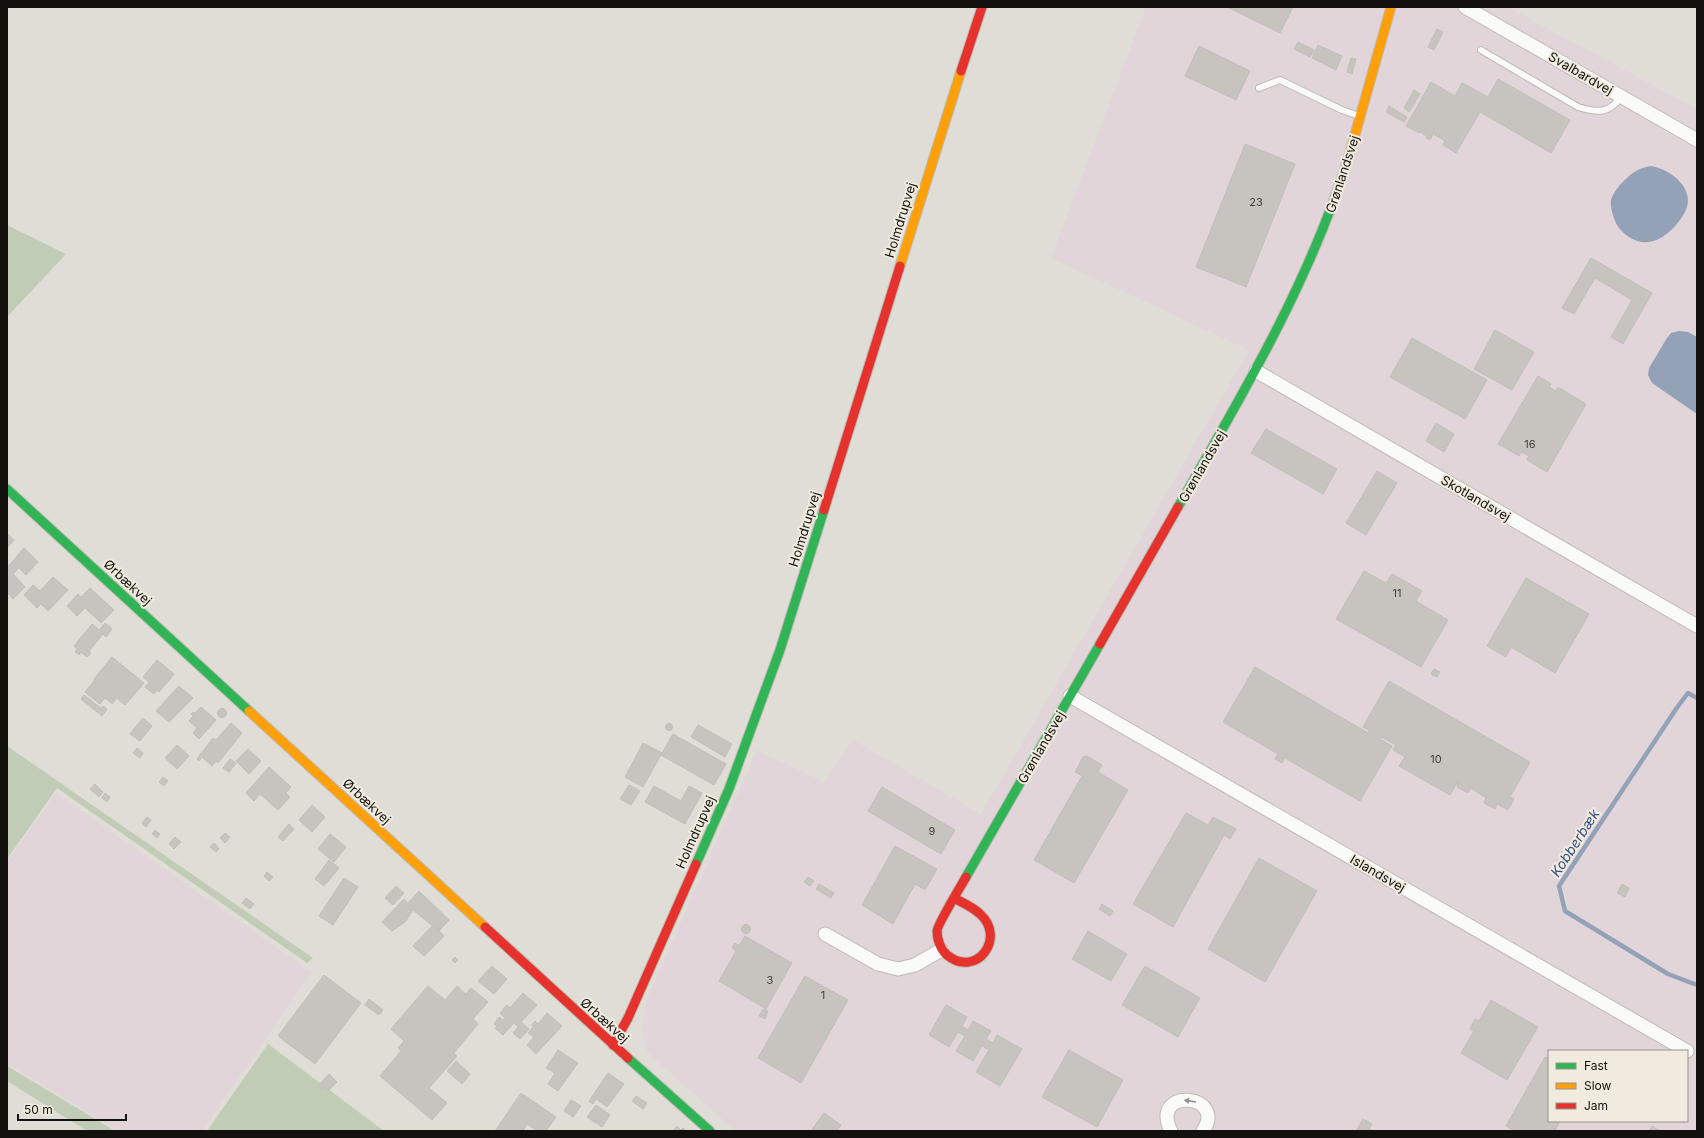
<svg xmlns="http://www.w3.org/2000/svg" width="1704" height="1138" viewBox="0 0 1704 1138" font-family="Inter,sans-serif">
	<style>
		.industrial { fill: #e2d5d9; fill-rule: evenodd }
		.green { fill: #c0ccb6 }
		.water { fill: #93a2b7 }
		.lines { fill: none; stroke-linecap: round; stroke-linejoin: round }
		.stream { stroke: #93a2b7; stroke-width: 4.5 }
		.building { fill: #c7c4bf; stroke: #c1beb9 }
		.lane-casing { stroke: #bcbab4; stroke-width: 8 }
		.street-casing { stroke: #bcbab4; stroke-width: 15 }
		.fast-casing { stroke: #bcbab4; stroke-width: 11 }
		.slow-casing { stroke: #bcbab4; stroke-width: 11 }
		.jam-casing { stroke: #bcbab4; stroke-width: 11 }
		.lane { stroke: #fafaf9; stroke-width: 6 }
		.street { stroke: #fafaf9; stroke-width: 13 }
		.fast { stroke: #30b455; stroke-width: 9 }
		.slow { stroke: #ff9f0a; stroke-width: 9 }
		.jam { stroke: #e5322d; stroke-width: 9 }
		.oneway { fill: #92918f }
		.labels { text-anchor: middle; stroke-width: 4; stroke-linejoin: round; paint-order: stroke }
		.number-label { font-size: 11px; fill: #43403c }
		.street-label { font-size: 13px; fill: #13110d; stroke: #f1ebdf }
		.water-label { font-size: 14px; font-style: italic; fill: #325282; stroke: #f1ebdf }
	</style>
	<rect width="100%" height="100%" fill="#e0ddd6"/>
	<g class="industrial">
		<path d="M1146 7H1508L1697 109V1131H735L647 1052 642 1031 646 1001 757 750 824 782 853 740 981 814 1249 350 1051 258ZM1549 1051H1687V1121H1549Z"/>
		<polygon points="56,793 312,972 202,1131 119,1131 7,1063 7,862"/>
	</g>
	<g class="green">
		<polygon points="7,225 66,254 7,317"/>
		<polygon points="7,746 313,958 307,963 57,788 7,859"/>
		<polygon points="268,1044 384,1131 207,1131"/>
		<polygon points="7,1066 115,1131 87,1131 7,1081"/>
	</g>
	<g class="water">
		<path d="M1651 166C1671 169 1697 190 1685 212 1674 232 1651 252 1629 237 1623 233 1618 228 1615 221 1613 215 1610 207 1611 200 1613 192 1621 183 1627 178 1634 171 1640 168 1651 166Z"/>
		<polygon points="1679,331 1688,332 1697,337 1697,414 1652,383 1648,375 1649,368 1667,338 1671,333"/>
	</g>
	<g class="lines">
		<polyline class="stream" points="1697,698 1688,693 1676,709 1559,886 1565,911 1668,974 1697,985"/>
	</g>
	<g class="building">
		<polygon points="1227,7 1293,7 1280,33"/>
		<polygon points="1437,29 1443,32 1434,50 1428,47"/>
		<polygon points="1298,42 1314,50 1310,57 1294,49"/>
		<polygon points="1318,45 1342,56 1336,70 1312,58"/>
		<polygon points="1199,46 1250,71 1236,100 1185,76"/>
		<polygon points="1351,58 1356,59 1352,74 1347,72"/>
		<polygon points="1498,79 1570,120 1551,153 1480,112 1456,153 1443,145 1445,141 1433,134 1430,140 1426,138 1427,136 1420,132 1419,133 1406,126 1431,82 1455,96 1462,83 1488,97"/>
		<polygon points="1414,90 1420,94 1409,112 1404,108"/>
		<polygon points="1389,106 1407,117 1404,122 1386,112"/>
		<polygon points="1245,144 1295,164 1246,287 1196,267"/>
		<polygon points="1591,258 1652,293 1623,344 1611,337 1632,300 1595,278 1574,314 1562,308"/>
		<polygon points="1495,330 1534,352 1512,390 1474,369"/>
		<polygon points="1412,338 1487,380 1465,419 1390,377"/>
		<polygon points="1538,376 1551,384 1549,387 1556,391 1558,387 1586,404 1547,472 1527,460 1529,456 1521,452 1519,456 1498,444"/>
		<polygon points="1436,423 1454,434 1444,452 1426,441"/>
		<polygon points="1266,429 1337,469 1323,494 1251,453"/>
		<polygon points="1377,471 1397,483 1366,535 1346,523"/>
		<polygon points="7,533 14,540 7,548"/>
		<polygon points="24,548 38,562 26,575 19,568 13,574 25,587 13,599 9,594 7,596 7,568"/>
		<polygon points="1364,571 1386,583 1392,574 1422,591 1416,601 1448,620 1421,667 1336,619"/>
		<polygon points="53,577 68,590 48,611 41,604 37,608 24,595 33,585 40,591"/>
		<polygon points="1526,578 1589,614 1555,673 1511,647 1506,657 1487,646"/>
		<polygon points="90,588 114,610 101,623 85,608 77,616 67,606 78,594 81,597"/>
		<polygon points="105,623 112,629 106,637 103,634 89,651 91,653 87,657 81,652 79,655 75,652 77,649 74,646 92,624 99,630"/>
		<polygon points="112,657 144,683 125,705 117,698 112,704 105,698 100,704 85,692 95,680 94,679"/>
		<polygon points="157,660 174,674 159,692 157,690 154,694 145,687 149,682 143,677"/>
		<polygon points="1255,667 1368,733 1369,730 1363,727 1389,681 1530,762 1510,797 1514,799 1508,810 1497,804 1495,809 1484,803 1486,798 1471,788 1468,793 1457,787 1458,781 1450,795 1399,766 1405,757 1393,750 1396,745 1381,737 1380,739 1392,746 1360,801 1285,758 1282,763 1275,759 1278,754 1223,722"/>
		<polygon points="1434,669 1440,672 1437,677 1431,674"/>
		<polygon points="179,686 193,698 169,722 156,711"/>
		<polygon points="84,695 101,708 103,706 107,709 102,716 81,699"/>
		<polygon points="201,707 216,720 199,739 193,733 197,728 189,721 193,716 191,714 193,712 195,713"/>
		<circle cx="222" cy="713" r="4.5"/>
		<polygon points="143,718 152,726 140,741 130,734"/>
		<polygon points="231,723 242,733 218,763 216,761 212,766 203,758 205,753 199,761 197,759 213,738 216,740"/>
		<circle cx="669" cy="727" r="3.5"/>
		<polygon points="698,725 732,744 725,757 691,737"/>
		<polygon points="673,734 726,764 714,785 661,755"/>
		<polygon points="643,743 662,753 643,787 625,777"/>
		<polygon points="177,745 189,756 177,769 165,758"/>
		<polygon points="137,748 143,753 140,758 133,753"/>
		<polygon points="248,749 261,761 249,774 236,761"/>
		<polygon points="1087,756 1102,765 1098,772 1128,790 1074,883 1034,860 1082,776 1075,772 1083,757"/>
		<polygon points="230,759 236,763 229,772 223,768"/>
		<polygon points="269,767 291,787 286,793 290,797 278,810 260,794 254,801 246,793"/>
		<polygon points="163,777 168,781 164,786 159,782"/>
		<polygon points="95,784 103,792 99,797 90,789"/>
		<polygon points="629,785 640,791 631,805 620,799"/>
		<polygon points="654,786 681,801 689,786 702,793 685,824 645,802"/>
		<polygon points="882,787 955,830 941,854 868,811"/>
		<polygon points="105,793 110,797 107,802 102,798"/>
		<polygon points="312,805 325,817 312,832 299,820"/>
		<polygon points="1186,813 1208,825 1213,817 1236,829 1230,839 1224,835 1173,927 1133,904"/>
		<polygon points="147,817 151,820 146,827 142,823"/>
		<polygon points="289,824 294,829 283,841 278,837"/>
		<polygon points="155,830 160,834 157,838 152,834"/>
		<polygon points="225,833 230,837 225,843 220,838"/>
		<polygon points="330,834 346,847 334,862 318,849"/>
		<polygon points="175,837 181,842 174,849 169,844"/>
		<polygon points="214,843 219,849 216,852 210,847"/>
		<polygon points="895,846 937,869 925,890 915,884 893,924 862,905"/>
		<polygon points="1259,858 1317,891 1265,982 1208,949"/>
		<polygon points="329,860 339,868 324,886 315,879"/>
		<polygon points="267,872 273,877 269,881 264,876"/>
		<polygon points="808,877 814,881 810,886 804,882"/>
		<polygon points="344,878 358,887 333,925 319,916"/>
		<polygon points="819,884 834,893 831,898 816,889"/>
		<polygon points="1622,884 1629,888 1625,897 1617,893"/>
		<polygon points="396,886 404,893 393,905 385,898"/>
		<polygon points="419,891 449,920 439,931 413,910 405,922 392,931 382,922 404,899 408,903"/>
		<polygon points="246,898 254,904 250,909 242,903"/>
		<polygon points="1102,904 1113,911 1110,916 1099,909"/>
		<circle cx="746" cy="929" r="4.5"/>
		<polygon points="433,925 444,936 424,956 413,946"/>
		<polygon points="1088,931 1127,954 1111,981 1072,959"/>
		<polygon points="745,936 792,963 766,1009 719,981 736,951 732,948 735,943 739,946"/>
		<polygon points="455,957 458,960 455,963 452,960"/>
		<polygon points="492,966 507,979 494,994 478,981"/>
		<polygon points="1145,966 1200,998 1178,1037 1122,1005"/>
		<polygon points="324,975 361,1003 315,1064 278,1036"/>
		<polygon points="805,976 848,1000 801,1083 758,1058"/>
		<polygon points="428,986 445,1000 457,986 466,994 471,988 488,1002 473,1019 478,1024 454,1053 457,1056 429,1088 447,1103 432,1120 380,1076 401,1051 398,1048 404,1041 391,1029"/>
		<polygon points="523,993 537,1005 521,1022 529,1029 520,1039 513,1033 518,1027 514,1023 503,1035 495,1028 505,1018 500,1013 507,1005 510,1008"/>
		<polygon points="369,999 383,1010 379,1015 365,1005"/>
		<polygon points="1491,1000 1538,1027 1507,1080 1461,1053 1474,1031 1470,1029 1475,1019 1479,1021"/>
		<polygon points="946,1005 967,1017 962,1026 968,1030 973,1021 991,1031 986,1039 993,1043 997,1035 1022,1049 1000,1086 976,1072 989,1050 982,1046 973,1061 956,1051 965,1036 958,1032 949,1047 929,1035"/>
		<polygon points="763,1009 768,1011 765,1019 759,1016"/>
		<polygon points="547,1013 562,1026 536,1054 527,1045 534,1037 528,1033 533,1027 532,1025 535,1021 538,1024"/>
		<polygon points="499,1017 502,1019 496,1026 494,1024"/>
		<polygon points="558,1050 578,1063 558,1091 548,1084 555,1073 546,1068"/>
		<polygon points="1069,1050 1123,1080 1097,1127 1042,1097"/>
		<polygon points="1545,1057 1549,1059 1549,1121 1560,1121 1555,1131 1515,1131 1506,1126"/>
		<polygon points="456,1061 470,1074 462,1084 447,1071"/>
		<polygon points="608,1073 624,1084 607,1107 596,1099 593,1104 589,1101"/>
		<polygon points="329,1074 337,1082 328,1091 324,1087 322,1089 318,1086"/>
		<polygon points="521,1093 556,1117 546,1131 538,1131 527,1124 523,1131 495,1131"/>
		<polygon points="636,1096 647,1103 643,1109 632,1101"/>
		<polygon points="571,1100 581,1106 573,1117 564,1111"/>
		<polygon points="596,1105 610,1115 602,1127 587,1117"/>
		<polygon points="824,1113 841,1125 837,1131 811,1131"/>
		<polygon points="1363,1119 1372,1124 1369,1129 1374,1131 1356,1131"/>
		<polygon points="677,1126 681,1130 683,1128 687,1131 673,1131"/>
		<polygon points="1652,1126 1660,1131 1649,1131"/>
	</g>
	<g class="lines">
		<g class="lane-casing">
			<g id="lane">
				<path d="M1481 50 1578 107C1598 113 1609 114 1622 96"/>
				<polyline points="1259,88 1280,80 1342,110 1359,116"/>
			</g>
		</g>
		<g class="street-casing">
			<g id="street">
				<polyline points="1465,7 1697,140"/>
				<polyline points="1256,371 1697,626"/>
				<polyline points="1070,696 1687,1051"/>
				<polyline points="825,934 878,964 898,969 915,965 941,950"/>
				<path d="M1171 1131C1149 1086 1228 1094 1203 1131"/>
			</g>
		</g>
		<g class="fast-casing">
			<g id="fast">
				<polyline points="7,489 249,711"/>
				<path d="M1178 507C1243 394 1310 281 1349 156"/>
				<polyline points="696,864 729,789 780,650 824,510"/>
				<polyline points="966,877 1100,644"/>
				<polyline points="628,1058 710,1131"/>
			</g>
		</g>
		<g class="slow-casing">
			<g id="slow">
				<polyline points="1349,156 1391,7"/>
				<polyline points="900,266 961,71"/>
				<polyline points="249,711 485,927"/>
			</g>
		</g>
		<g class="jam-casing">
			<g id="jam">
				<polyline points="961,71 982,7"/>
				<polyline points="824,510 900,266"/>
				<polyline points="1100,644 1178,507"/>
				<path d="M954 898C963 903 973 907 980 914 1007 938 976 979 947 955 941 950 937 940 937 931 937 925 961 886 966 877"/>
				<polyline points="485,927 628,1058"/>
				<polyline points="613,1045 628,1018 696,864"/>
			</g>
		</g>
		<use href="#lane" class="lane"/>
		<use href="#street" class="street"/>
		<use href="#fast" class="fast"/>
		<use href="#slow" class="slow"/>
		<use href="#jam" class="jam"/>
	</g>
	<defs><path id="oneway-solid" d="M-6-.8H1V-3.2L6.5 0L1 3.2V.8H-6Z"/></defs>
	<use class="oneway" href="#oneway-solid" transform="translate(1190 1101) rotate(-171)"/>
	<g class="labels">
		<g class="number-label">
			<text x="1256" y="206">23</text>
			<text x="1530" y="448">16</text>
			<text x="1397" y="597">11</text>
			<text x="1436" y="763">10</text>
			<text x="932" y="835">9</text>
			<text x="770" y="984">3</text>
			<text x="823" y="999">1</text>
		</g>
		<g class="street-label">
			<text transform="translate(1581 73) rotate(30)" y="5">Svalbardvej</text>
			<text transform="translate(1342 174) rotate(-72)" y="5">Grønlandsvej</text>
			<text transform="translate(900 220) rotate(-73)" y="5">Holmdrupvej</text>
			<text transform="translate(1202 466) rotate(-60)" y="5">Grønlandsvej</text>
			<text transform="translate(1476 498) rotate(30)" y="5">Skotlandsvej</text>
			<text transform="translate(804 529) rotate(-73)" y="5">Holmdrupvej</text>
			<text transform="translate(128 582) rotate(43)" y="5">Ørbækvej</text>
			<text transform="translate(1041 747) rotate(-60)" y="5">Grønlandsvej</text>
			<text transform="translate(367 801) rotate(43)" y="5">Ørbækvej</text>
			<text transform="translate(695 832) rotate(-66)" y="5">Holmdrupvej</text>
			<text transform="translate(1378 873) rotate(30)" y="5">Islandsvej</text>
			<text transform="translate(605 1020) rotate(42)" y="5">Ørbækvej</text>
		</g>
		<g class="water-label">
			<text transform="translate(1575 843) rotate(-57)" y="5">Kobberbæk</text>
		</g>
	</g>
	<rect width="1704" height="1138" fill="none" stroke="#13110d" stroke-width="16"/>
	<rect x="1548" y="1050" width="140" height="72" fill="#f1ebdf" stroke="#98948b"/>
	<rect x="1556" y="1063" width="20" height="6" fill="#30b455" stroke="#98948b"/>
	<text x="1584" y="1070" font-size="12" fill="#13110d">Fast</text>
	<rect x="1556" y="1083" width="20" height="6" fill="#ff9f0a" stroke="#98948b"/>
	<text x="1584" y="1090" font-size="12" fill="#13110d">Slow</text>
	<rect x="1556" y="1103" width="20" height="6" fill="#e5322d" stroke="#98948b"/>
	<text x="1584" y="1110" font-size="12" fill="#13110d">Jam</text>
	<path d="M18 1114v6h108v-6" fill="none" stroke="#13110d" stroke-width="2"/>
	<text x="24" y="1114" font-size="12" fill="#13110d" stroke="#f1ebdf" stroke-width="3" paint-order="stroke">50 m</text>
</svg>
